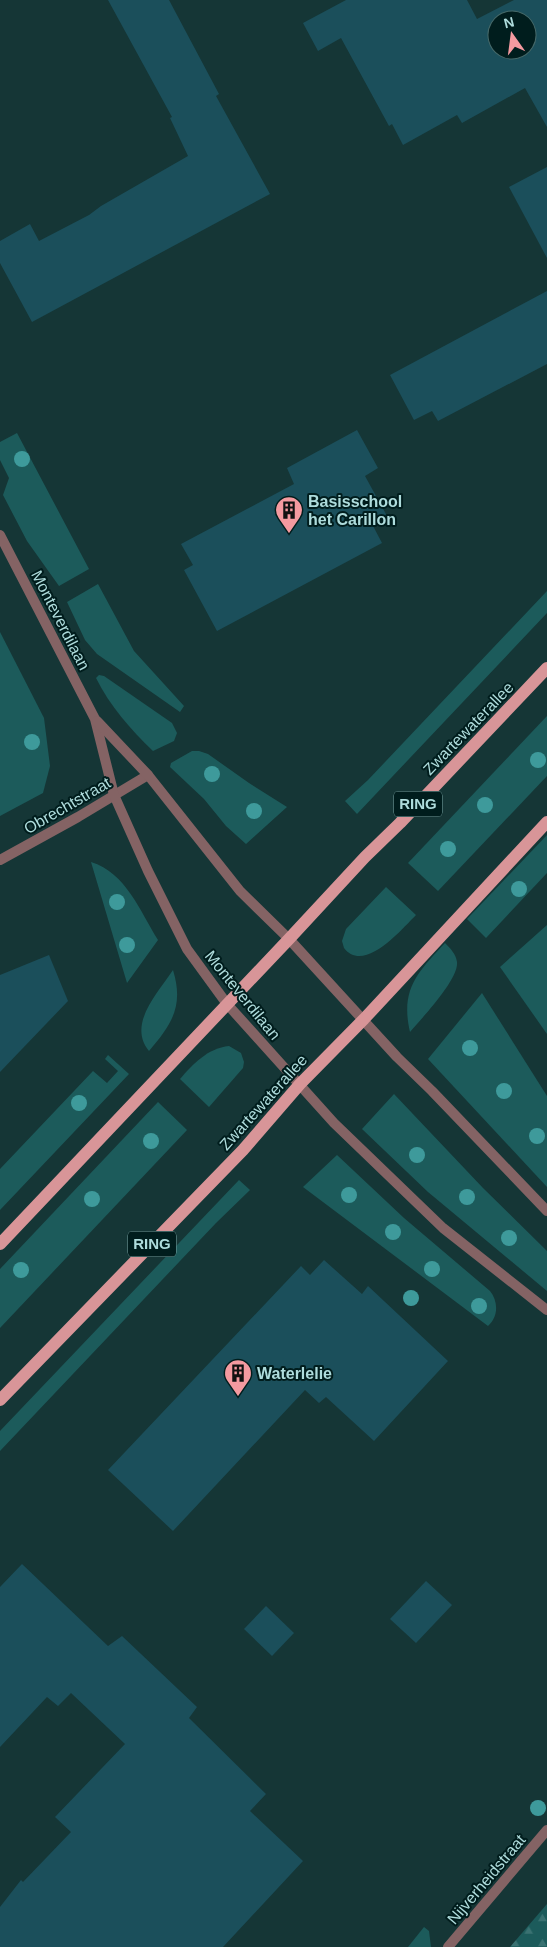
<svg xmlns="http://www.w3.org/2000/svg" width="547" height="1947" viewBox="0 0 547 1947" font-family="Helvetica,sans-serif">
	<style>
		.green { fill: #1c5b5b }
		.forest { fill: url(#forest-firs) }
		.building { fill: #1b4f5b; fill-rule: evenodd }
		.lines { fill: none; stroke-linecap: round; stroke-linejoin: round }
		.minor { stroke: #846364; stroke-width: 10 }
		.tertiary { stroke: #846364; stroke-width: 10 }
		.primary { stroke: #d89598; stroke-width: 12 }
		.tree { fill: #3e9a9b }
		.labels { text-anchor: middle; stroke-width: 4; stroke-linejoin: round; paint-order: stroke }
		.shield { fill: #001d1d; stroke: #7aa3a3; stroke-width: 1 }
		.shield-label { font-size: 15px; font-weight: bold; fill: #aedcdc }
		.poi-label { font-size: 16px; font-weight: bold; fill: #aedcdc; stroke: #001d1d; text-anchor: start }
		.street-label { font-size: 16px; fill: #aedcdc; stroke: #001d1d }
	</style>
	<defs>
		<pattern id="forest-firs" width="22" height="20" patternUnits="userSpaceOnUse" patternTransform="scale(1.25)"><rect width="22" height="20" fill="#1c5b5b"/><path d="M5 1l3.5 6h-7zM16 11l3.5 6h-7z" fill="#3a7272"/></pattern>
	</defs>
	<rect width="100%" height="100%" fill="#153636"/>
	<g class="green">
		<polygon points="17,433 89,569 59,586 27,541 3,495 9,478 0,460 0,442"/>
		<polygon points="98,584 134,651 184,706 180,712 97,654 85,640 67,602"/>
		<polygon points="547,591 547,613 357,814 345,801 368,780"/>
		<polygon points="0,632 44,718 50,766 43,793 0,816"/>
		<path d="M99 675 104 676 172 723 177 733 174 741 153 751C130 729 110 706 96 678Z"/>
		<polygon points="547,716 547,776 438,891 408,863"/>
		<polygon points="192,751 199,751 208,754 249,783 287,807 246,844 226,826 204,799 170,767 171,763"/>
		<polygon points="547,835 547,873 486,938 467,919"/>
		<path d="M91 862C126 873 140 911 158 940L127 983Z"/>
		<path d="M386 887 416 915C401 930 364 974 344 948L342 941 346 929Z"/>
		<polygon points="547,925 547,1034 500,967"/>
		<path d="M445 943C450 948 456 954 457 962 459 979 422 1018 410 1032 400 989 418 972 445 943Z"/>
		<path d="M173 970C184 1006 172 1024 149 1051 127 1024 158 993 173 970Z"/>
		<polygon points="482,993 547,1096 547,1187 428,1059"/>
		<path d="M229 1046 241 1053 244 1062 243 1068 209 1107 180 1079C193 1064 208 1048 229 1046Z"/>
		<polygon points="108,1055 129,1074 0,1210 0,1169 93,1071 107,1083 118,1071 105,1059"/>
		<polygon points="394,1094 483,1188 547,1251 547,1291 428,1192 362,1129"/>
		<polygon points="158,1102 187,1130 0,1328 0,1269"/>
		<path d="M337 1155 404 1218 490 1291C498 1301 499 1316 488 1326L303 1187Z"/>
		<polygon points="239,1180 250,1190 216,1223 0,1451 0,1431"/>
		<polygon points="424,1927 429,1931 431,1947 408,1947"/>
	</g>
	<polygon class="forest" points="547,1904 547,1947 510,1947"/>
	<g class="building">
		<polygon points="108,0 169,0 219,94 216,96 270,194 32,322 0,263 0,241 30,224 39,241 89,215 101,206 188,156 170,118 172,117"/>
		<path d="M346 0H467L477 19 514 0H547V127L525 88 462 123 457 115 403 145 392 124 389 126 341 38 318 51 303 23ZM497 20H527V50H497Z"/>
		<polygon points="547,167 547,258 509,187"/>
		<polygon points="547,291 547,364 438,421 432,411 414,420 390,375"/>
		<polygon points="357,430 378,468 365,476 387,516 372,524 382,543 217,631 184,570 193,565 181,544 294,484 287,468"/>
		<polygon points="49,955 68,1001 0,1072 0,975"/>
		<polygon points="324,1260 362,1294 368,1286 448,1361 374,1441 326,1397 319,1403 305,1390 173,1531 108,1470 301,1266 310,1275"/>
		<polygon points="22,1564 108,1646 122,1636 197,1707 189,1718 266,1794 250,1811 303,1861 223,1947 0,1947 0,1907 21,1880 23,1882 71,1832 55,1817 125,1744 71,1693 58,1706 47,1697 0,1747 0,1587"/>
		<polygon points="426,1581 452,1605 416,1643 390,1619"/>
		<polygon points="266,1606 294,1633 272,1656 244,1629"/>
	</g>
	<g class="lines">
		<g class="minor">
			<polyline points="0,860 78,817 148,775"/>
			<polyline points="448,1947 547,1830"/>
		</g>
		<g class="tertiary">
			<polyline points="0,535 95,719 114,795 148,871 187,949 227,1004 334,1123 443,1228 547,1310"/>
			<polyline points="97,721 148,775 240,891 289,939 397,1057 432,1091 547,1211"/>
		</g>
		<g class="primary">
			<polyline points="0,1244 289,939 365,857 400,823 547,668"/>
			<polyline points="0,1400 243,1150 300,1084 364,1019 547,822"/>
		</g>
	</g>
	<g class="tree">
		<circle cx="22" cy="459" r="8"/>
		<circle cx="32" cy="742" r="8"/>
		<circle cx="538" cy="760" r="8"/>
		<circle cx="212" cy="774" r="8"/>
		<circle cx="485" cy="805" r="8"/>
		<circle cx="254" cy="811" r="8"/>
		<circle cx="448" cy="849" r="8"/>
		<circle cx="519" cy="889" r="8"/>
		<circle cx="117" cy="902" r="8"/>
		<circle cx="127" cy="945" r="8"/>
		<circle cx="470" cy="1048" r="8"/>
		<circle cx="504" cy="1091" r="8"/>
		<circle cx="79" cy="1103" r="8"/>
		<circle cx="537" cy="1136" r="8"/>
		<circle cx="151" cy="1141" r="8"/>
		<circle cx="417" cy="1155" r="8"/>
		<circle cx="349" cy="1195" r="8"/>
		<circle cx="467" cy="1197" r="8"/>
		<circle cx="92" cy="1199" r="8"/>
		<circle cx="393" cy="1232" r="8"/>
		<circle cx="509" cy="1238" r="8"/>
		<circle cx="432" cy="1269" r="8"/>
		<circle cx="21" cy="1270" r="8"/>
		<circle cx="411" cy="1298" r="8"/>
		<circle cx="479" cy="1306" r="8"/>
		<circle cx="538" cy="1808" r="8"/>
	</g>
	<defs>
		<g id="building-pin" transform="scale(1.4375)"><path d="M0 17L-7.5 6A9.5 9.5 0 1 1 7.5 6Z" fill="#f49aa0" stroke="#001d1d"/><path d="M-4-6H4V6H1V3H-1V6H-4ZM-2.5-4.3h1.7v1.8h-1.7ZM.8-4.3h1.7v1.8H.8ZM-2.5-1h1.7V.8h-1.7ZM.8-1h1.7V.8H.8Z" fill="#111"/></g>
	</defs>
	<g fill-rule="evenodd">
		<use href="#building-pin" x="289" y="510"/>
		<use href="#building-pin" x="238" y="1373"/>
	</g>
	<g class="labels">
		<g class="shield">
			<rect x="394" y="791.5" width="48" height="25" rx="4"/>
			<rect x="128" y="1231.5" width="48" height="25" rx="4"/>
		</g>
		<g class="shield-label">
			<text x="418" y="809">RING</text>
			<text x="152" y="1249">RING</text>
		</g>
		<g class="poi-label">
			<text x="308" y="507">Basisschool<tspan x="308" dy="18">het Carillon</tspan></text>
			<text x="257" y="1379">Waterlelie</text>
		</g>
		<g class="street-label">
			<text transform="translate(61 620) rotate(63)" y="6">Monteverdilaan</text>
			<text transform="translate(468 728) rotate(-46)" y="6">Zwartewaterallee</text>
			<text transform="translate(67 805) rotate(-30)" y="6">Obrechtstraat</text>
			<text transform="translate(243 995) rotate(51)" y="6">Monteverdilaan</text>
			<text transform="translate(263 1102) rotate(-48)" y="6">Zwartewaterallee</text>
			<text transform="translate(486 1879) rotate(-50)" y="6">Nijverheidstraat</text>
		</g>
	</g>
	<g transform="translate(512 35) rotate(346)"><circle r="24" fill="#001d1d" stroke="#466969"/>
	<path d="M0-4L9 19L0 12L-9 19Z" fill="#f49aa0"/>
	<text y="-8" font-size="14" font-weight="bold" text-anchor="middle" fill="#aedcdc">N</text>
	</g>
</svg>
